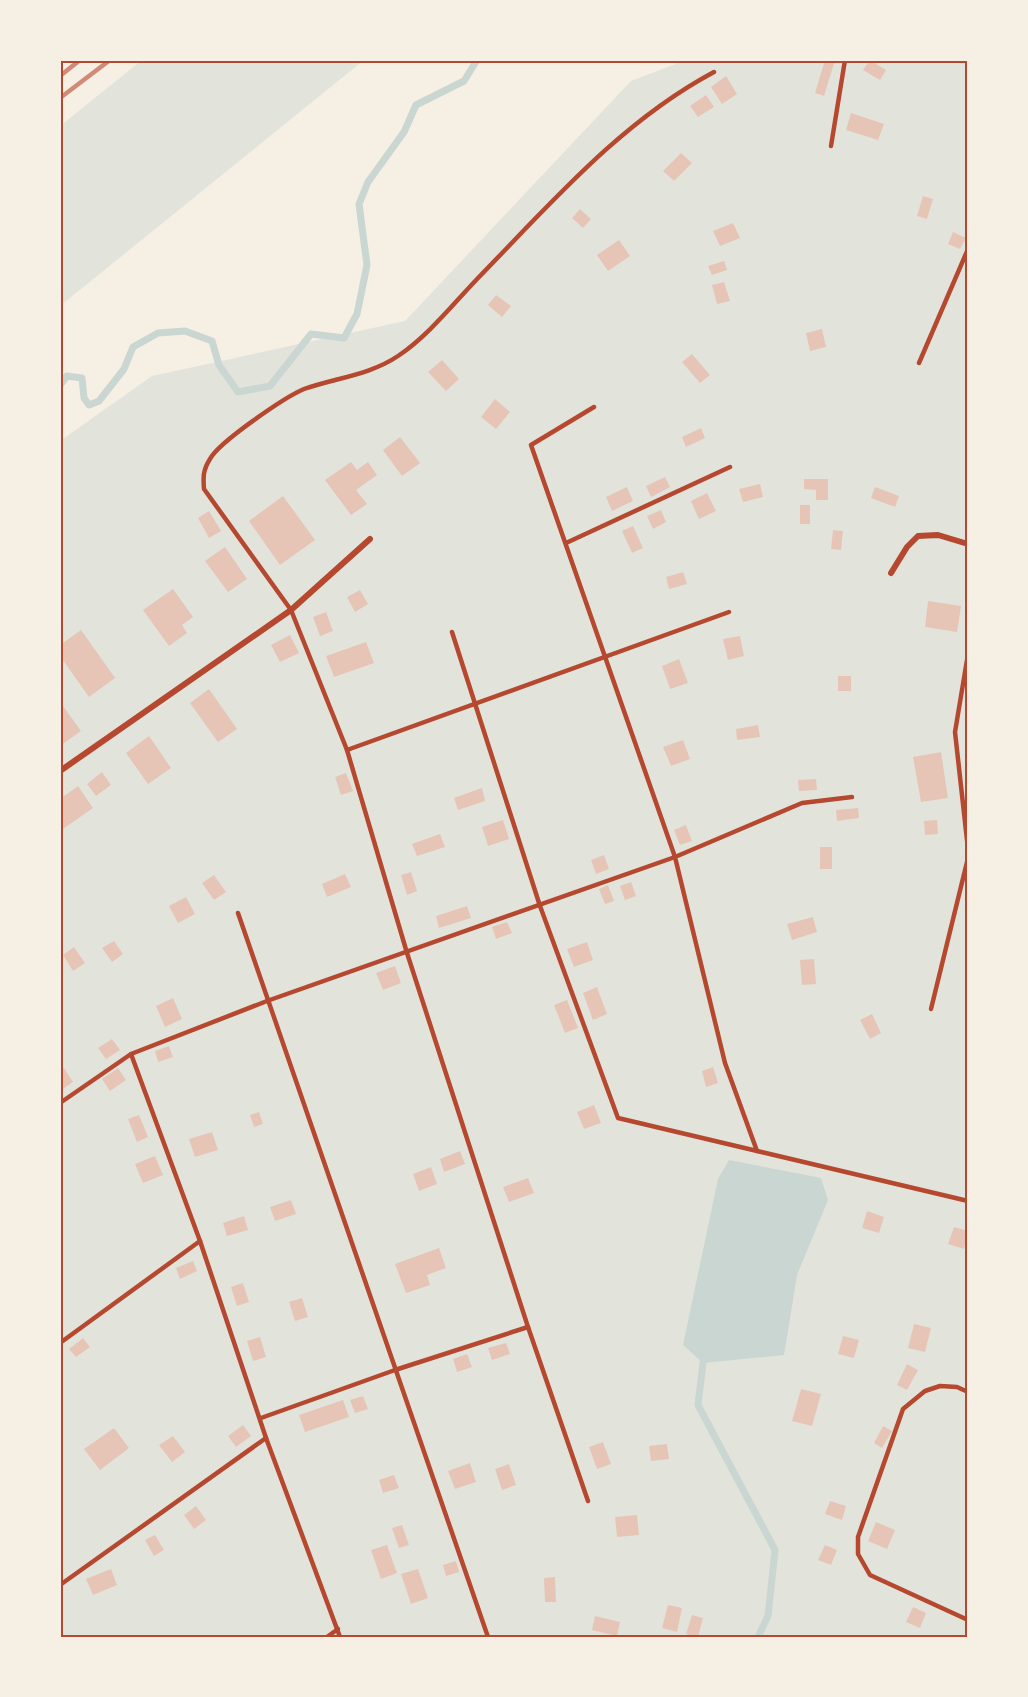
<svg xmlns="http://www.w3.org/2000/svg" width="1028" height="1697" viewBox="0 0 1028 1697" font-family="Inter,sans-serif">
	<style>
		.green { fill: #e2e4dc }
		.water { fill: #c9d6d2 }
		.lines { fill: none; stroke-linecap: round; stroke-linejoin: round }
		.stream { stroke: #c9d6d2; stroke-width: 7 }
		.building { fill: #e6c5b7 }
		.service { stroke: #b5482f; stroke-width: 4.5 }
		.minor { stroke: #b5482f; stroke-width: 6 }
		.rail { stroke: #cf8b77; stroke-width: 4.5 }
		.neatline { fill: none; stroke: #b5482f; stroke-width: 2 }
	</style>
	<rect width="100%" height="100%" fill="#f6efe4"/>
	<g class="green">
		<polygon points="142,60 364,60 60,306 60,126"/>
		<polygon points="686,60 968,60 968,1637 60,1637 60,441 152,376 405,321 631,81"/>
	</g>
	<polygon class="water" points="729,1160 821,1178 828,1200 797,1275 784,1355 703,1363 683,1345 718,1179"/>
	<g class="lines">
		<g class="stream">
			<polyline points="60,385 67,376 82,378 84,398 89,405 99,401 124,369 133,347 158,333 185,331 212,341 219,365 238,392 270,386 311,334 344,338 357,314 367,265 359,204 368,182 404,132 416,105 464,81 477,60"/>
			<polyline points="703,1363 698,1405 775,1550 768,1616 758,1637"/>
		</g>
	</g>
	<g class="building">
		<polygon points="825,60 835,60 824,96 815,93"/>
		<polygon points="870,60 886,70 880,80 863,70"/>
		<polygon points="726,76 737,94 722,104 711,87"/>
		<polygon points="706,95 714,107 698,117 690,106"/>
		<polygon points="851,113 884,124 878,140 846,130"/>
		<polygon points="681,153 692,163 674,181 663,171"/>
		<polygon points="923,196 933,199 927,219 917,216"/>
		<polygon points="580,209 591,219 583,228 572,218"/>
		<polygon points="733,223 740,238 720,246 713,231"/>
		<polygon points="953,232 966,238 960,249 948,244"/>
		<polygon points="619,240 630,256 608,271 597,255"/>
		<polygon points="724,261 727,270 712,275 708,266"/>
		<polygon points="724,282 730,301 717,304 712,285"/>
		<polygon points="496,295 511,306 502,317 488,305"/>
		<polygon points="822,329 826,347 810,351 806,333"/>
		<polygon points="692,354 710,375 700,383 682,362"/>
		<polygon points="442,360 459,379 446,391 428,372"/>
		<polygon points="495,399 510,412 496,429 481,417"/>
		<polygon points="701,428 705,438 686,447 682,437"/>
		<polygon points="400,437 420,463 402,476 383,450"/>
		<polygon points="351,462 357,470 368,462 377,475 356,490 367,504 351,515 325,480"/>
		<polygon points="665,477 670,487 651,497 646,486"/>
		<polygon points="804,479 828,479 828,500 816,500 816,490 804,489"/>
		<polygon points="760,484 763,497 743,502 739,489"/>
		<polygon points="627,487 633,501 612,511 606,497"/>
		<polygon points="875,487 899,496 895,507 871,498"/>
		<polygon points="707,493 716,511 699,519 691,501"/>
		<polygon points="283,496 315,540 280,565 249,521"/>
		<rect x="800" y="505" width="10" height="19"/>
		<polygon points="661,510 666,522 653,529 647,516"/>
		<polygon points="209,511 221,531 209,538 198,518"/>
		<polygon points="633,526 643,548 632,553 622,531"/>
		<polygon points="833,530 843,531 841,550 831,549"/>
		<polygon points="225,547 247,579 228,592 205,561"/>
		<polygon points="683,572 687,584 669,589 666,577"/>
		<polygon points="173,589 193,617 182,625 187,633 169,646 143,610"/>
		<polygon points="360,590 368,604 355,612 347,597"/>
		<polygon points="928,601 961,606 957,632 925,627"/>
		<polygon points="326,612 333,631 320,636 313,617"/>
		<polygon points="81,630 115,678 89,697 60,656 60,645"/>
		<polygon points="290,635 299,653 280,662 271,645"/>
		<polygon points="740,636 744,656 728,660 723,639"/>
		<polygon points="366,642 374,663 334,677 326,656"/>
		<polygon points="679,659 688,683 670,689 662,666"/>
		<rect x="838" y="676" width="13" height="15"/>
		<polygon points="209,689 237,729 218,742 190,703"/>
		<polygon points="63,706 81,731 60,746 60,708"/>
		<polygon points="758,725 760,737 737,740 736,729"/>
		<polygon points="149,736 171,768 148,784 126,753"/>
		<polygon points="683,740 690,759 671,766 663,747"/>
		<polygon points="941,752 948,798 921,802 913,757"/>
		<polygon points="102,772 111,785 96,796 87,784"/>
		<polygon points="346,773 353,791 341,795 335,777"/>
		<polygon points="816,779 817,790 799,791 798,780"/>
		<polygon points="78,786 93,808 60,831 60,799"/>
		<polygon points="482,788 485,801 458,810 454,798"/>
		<polygon points="858,808 859,818 837,821 836,810"/>
		<polygon points="503,820 509,839 488,846 482,827"/>
		<polygon points="937,820 938,834 925,835 924,821"/>
		<polygon points="686,825 692,841 680,845 674,830"/>
		<polygon points="440,834 445,847 417,856 412,844"/>
		<rect x="820" y="847" width="12" height="22"/>
		<polygon points="604,855 609,869 596,874 591,860"/>
		<polygon points="411,872 417,891 407,895 401,875"/>
		<polygon points="345,874 351,887 327,897 322,884"/>
		<polygon points="214,875 226,892 214,900 202,883"/>
		<polygon points="631,882 636,896 625,900 620,886"/>
		<polygon points="608,885 614,901 605,904 599,889"/>
		<polygon points="186,897 195,914 178,923 169,906"/>
		<polygon points="467,906 471,918 439,928 436,916"/>
		<polygon points="813,917 817,932 792,940 787,924"/>
		<polygon points="507,922 512,933 496,939 492,927"/>
		<polygon points="114,941 123,954 112,962 102,948"/>
		<polygon points="587,942 593,960 574,967 567,949"/>
		<polygon points="74,947 85,963 73,971 63,955"/>
		<polygon points="814,959 816,984 802,985 800,960"/>
		<polygon points="395,966 401,983 383,990 376,973"/>
		<polygon points="597,987 607,1014 593,1020 583,993"/>
		<polygon points="173,998 182,1019 165,1027 156,1006"/>
		<polygon points="567,1000 578,1028 565,1033 554,1005"/>
		<polygon points="872,1014 881,1033 870,1039 860,1020"/>
		<polygon points="112,1039 120,1050 106,1059 98,1048"/>
		<polygon points="169,1046 173,1057 158,1062 155,1051"/>
		<polygon points="713,1067 718,1083 706,1087 702,1071"/>
		<polygon points="64,1068 73,1082 60,1091 60,1071"/>
		<polygon points="118,1068 126,1080 110,1091 102,1079"/>
		<polygon points="594,1105 601,1123 584,1129 577,1112"/>
		<polygon points="259,1112 263,1124 254,1127 250,1115"/>
		<polygon points="139,1115 148,1137 137,1142 128,1119"/>
		<polygon points="212,1132 218,1150 195,1157 189,1139"/>
		<polygon points="460,1151 465,1164 444,1172 440,1159"/>
		<polygon points="155,1156 163,1175 143,1183 135,1164"/>
		<polygon points="431,1167 437,1184 419,1191 413,1174"/>
		<polygon points="528,1178 534,1193 509,1202 503,1187"/>
		<polygon points="291,1200 296,1214 275,1221 270,1207"/>
		<polygon points="867,1211 884,1217 879,1233 862,1228"/>
		<polygon points="244,1216 248,1230 227,1236 223,1223"/>
		<polygon points="954,1227 968,1231 964,1249 948,1244"/>
		<polygon points="439,1248 446,1268 427,1275 430,1285 406,1293 395,1264"/>
		<polygon points="193,1261 197,1271 180,1279 176,1268"/>
		<polygon points="243,1283 249,1302 237,1306 231,1287"/>
		<polygon points="302,1298 308,1317 295,1321 289,1302"/>
		<polygon points="914,1324 931,1328 925,1352 908,1348"/>
		<polygon points="843,1336 859,1340 854,1358 838,1354"/>
		<polygon points="260,1337 266,1357 253,1361 247,1341"/>
		<polygon points="83,1338 90,1347 76,1357 69,1349"/>
		<polygon points="506,1343 510,1354 492,1360 488,1348"/>
		<polygon points="467,1354 472,1367 457,1372 453,1359"/>
		<polygon points="907,1364 918,1370 907,1390 897,1385"/>
		<polygon points="801,1389 821,1394 812,1426 792,1421"/>
		<polygon points="363,1396 368,1409 355,1413 350,1400"/>
		<polygon points="343,1400 349,1417 305,1432 299,1415"/>
		<polygon points="243,1425 251,1436 236,1447 228,1436"/>
		<polygon points="883,1426 892,1431 882,1448 874,1443"/>
		<polygon points="114,1428 129,1448 100,1470 84,1449"/>
		<polygon points="173,1436 185,1452 172,1462 159,1445"/>
		<polygon points="603,1442 611,1464 597,1469 589,1447"/>
		<polygon points="667,1444 669,1459 651,1461 649,1446"/>
		<polygon points="470,1463 476,1482 455,1489 448,1471"/>
		<polygon points="509,1464 516,1485 502,1490 495,1469"/>
		<polygon points="394,1475 399,1488 383,1493 379,1480"/>
		<polygon points="830,1501 846,1506 842,1520 825,1514"/>
		<polygon points="196,1506 206,1520 194,1529 184,1515"/>
		<polygon points="637,1515 639,1535 617,1537 615,1517"/>
		<polygon points="876,1522 895,1530 887,1549 868,1541"/>
		<polygon points="402,1525 409,1545 399,1548 392,1528"/>
		<polygon points="155,1535 164,1550 154,1556 145,1540"/>
		<polygon points="387,1545 397,1573 381,1579 371,1550"/>
		<polygon points="825,1545 837,1550 831,1565 818,1560"/>
		<polygon points="456,1561 459,1572 446,1576 443,1565"/>
		<polygon points="111,1569 117,1585 93,1595 86,1579"/>
		<polygon points="418,1569 428,1598 411,1604 401,1574"/>
		<polygon points="555,1577 556,1602 545,1602 544,1578"/>
		<polygon points="668,1605 682,1608 677,1632 662,1628"/>
		<polygon points="913,1607 926,1613 920,1628 906,1622"/>
		<polygon points="692,1615 703,1618 698,1637 686,1634"/>
		<polygon points="595,1616 620,1622 617,1636 592,1630"/>
	</g>
	<g class="lines">
		<g class="service">
			<polyline points="831,146 845,60"/>
			<polyline points="919,363 968,249"/>
			<polyline points="566,543 730,467"/>
			<polyline points="452,632 540,906 618,1118 968,1201"/>
			<polyline points="968,654 955,732 968,849"/>
			<polyline points="347,750 729,612"/>
			<polyline points="238,913 488,1637"/>
			<polyline points="931,1009 968,858"/>
			<polyline points="131,1054 200,1241 266,1438 340,1637"/>
			<polyline points="60,1103 131,1054 267,1001 675,857 531,445 594,407"/>
			<polyline points="757,1151 725,1063 675,857 802,803 852,797"/>
			<polyline points="60,1343 200,1241"/>
			<polyline points="968,1392 957,1387 940,1386 925,1391 903,1409 858,1537 858,1554 870,1575 968,1620"/>
			<polyline points="261,1418 395,1370 528,1327"/>
			<path d="M588 1501 528 1327 407 953 347 750 291 610 204 489C203 477 203 470 210 459 219 442 285 397 304 389 335 378 370 375 398 356 429 335 453 304 479 277 552 202 622 121 714 72"/>
			<polyline points="60,1585 266,1438"/>
			<polyline points="327,1637 338,1629"/>
		</g>
		<g class="minor">
			<polyline points="891,573 907,547 918,536 938,535 968,544"/>
			<polyline points="60,771 291,610 370,539"/>
		</g>
		<g class="rail">
			<polyline points="60,76 80,60"/>
			<polyline points="60,98 110,60"/>
		</g>
	</g>
	<rect width="1028" height="1697" fill="none" stroke="#f6efe4" stroke-width="123"/>
	<rect x="62" y="62" width="904" height="1574" class="neatline"/>
</svg>
